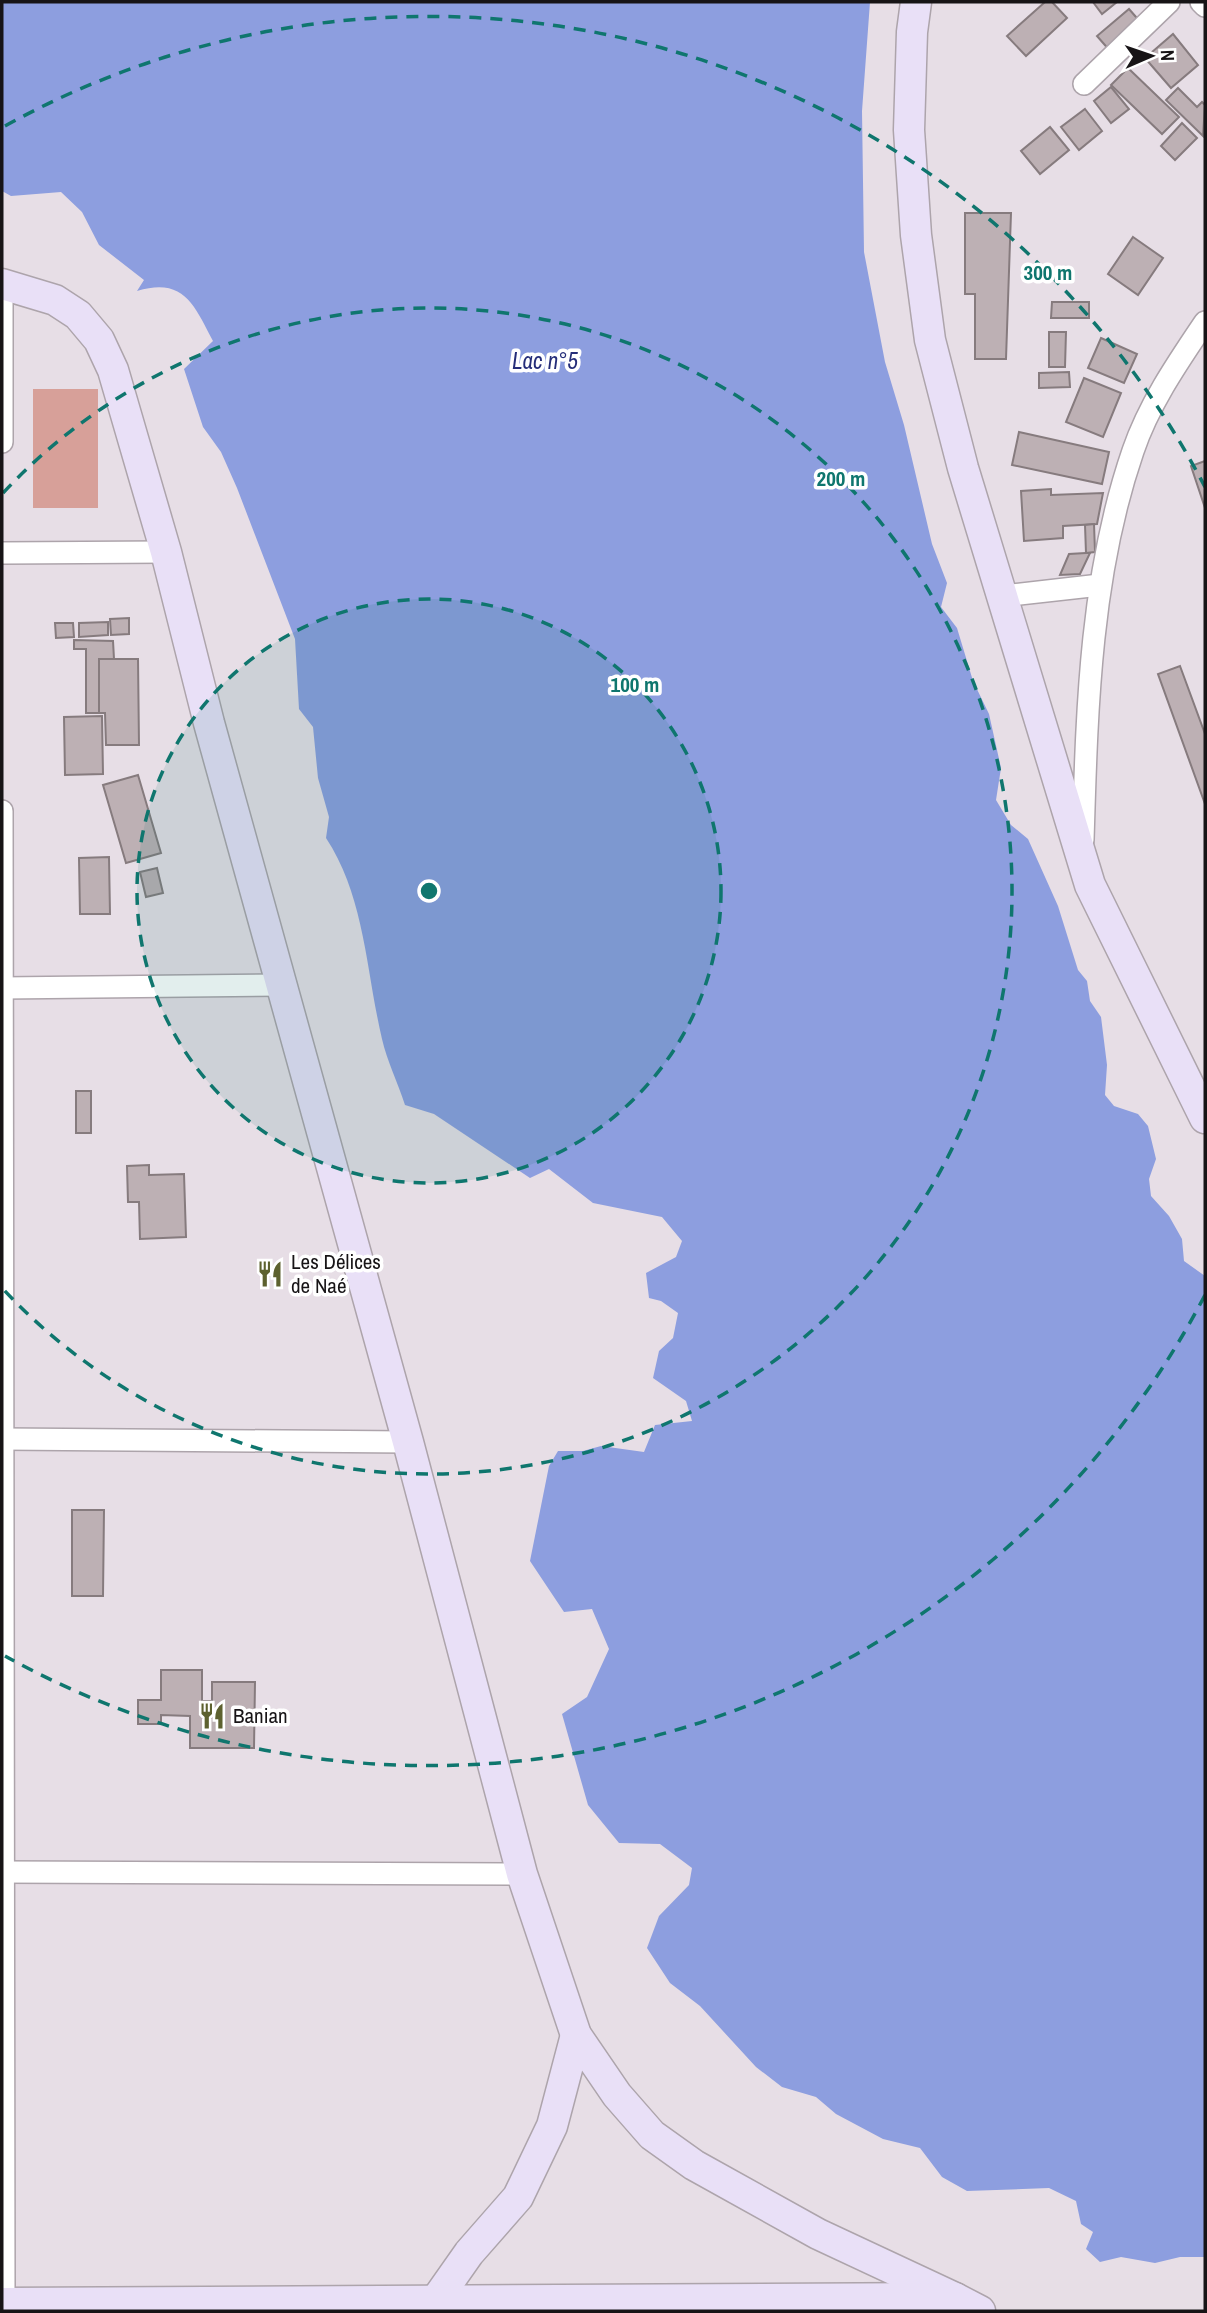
<svg xmlns="http://www.w3.org/2000/svg" width="1207" height="2313" viewBox="0 0 1207 2313" font-family="'Archivo Narrow',sans-serif">
	<style>
		.green { fill: #d7a099 }
		.water { fill: #8d9edf }
		.building { fill: #bdb0b4; stroke: #867b7e; stroke-width: 2 }
		.lines { fill: none; stroke-linecap: round; stroke-linejoin: round }
		.street-casing { stroke: #ada4ab; stroke-width: 24 }
		.secondary-casing { stroke: #ada4ab; stroke-width: 33 }
		.street { stroke: #fff; stroke-width: 21 }
		.secondary { stroke: #e9e0f7; stroke-width: 30 }
		.ring { fill: none; stroke: #0f766e; stroke-width: 3.5; stroke-dasharray: 12 9 }
		.labels { text-anchor: middle; stroke-width: 7; stroke-linejoin: round; paint-order: stroke }
		.poi-label { font-size: 21px; fill: #171416; stroke: #fff; text-anchor: start }
		.water-label { font-size: 23px; font-style: italic; fill: #252d79; stroke: #fff }
		.centre { fill: #0f766e; stroke: #fff; stroke-width: 3.5 }
		.ring-label { font-size: 21px; text-anchor: middle; font-weight: bold; fill: #0f766e; stroke: #fff; stroke-width: 7; stroke-linejoin: round; paint-order: stroke }
	</style>
	<rect width="100%" height="100%" fill="#e7dee6"/>
	<rect class="green" x="33" y="389" width="65" height="119"/>
	<path class="water" d="M2 2H870L862 111 864 252 885 362 904 425 932 544 947 583 941 607 957 628 973 681 989 714 1001 768 996 800 1011 825 1028 839 1058 906 1078 970 1087 981 1090 1001 1101 1017 1107 1065 1105 1095 1114 1106 1138 1114 1148 1126 1156 1159 1149 1179 1151 1196 1169 1216 1182 1239 1184 1261 1205 1276V2257H1180L1155 2263 1121 2257 1100 2262 1086 2249 1093 2232 1081 2224 1076 2201 1049 2188 967 2191 942 2177 920 2148 883 2139 836 2114 816 2097 782 2087 756 2067 700 2006 670 1983 647 1948 659 1916 689 1885 692 1868 660 1844 619 1843 588 1805 562 1714 587 1697 609 1649 592 1609 564 1612 530 1561 549 1466 558 1451H583L601 1446 644 1452 655 1425 692 1421 686 1401 653 1378 659 1351 673 1338 678 1313 661 1301 649 1298 646 1273 676 1257 682 1241 662 1217 593 1203 549 1169 530 1178 434 1114 405 1105C398 1083 387 1061 382 1039 366 971 365 897 326 838L329 817 318 778 313 727 299 709 295 639 237 488 221 452 203 427 184 369 213 341C194 305 184 277 137 291L144 280 99 245 82 212 61 192 11 196 2 191Z"/>
	<g class="building">
		<polygon points="1045,2 1052,2 1067,18 1026,56 1007,36"/>
		<polygon points="1093,2 1117,2 1102,14"/>
		<polygon points="1129,9 1143,25 1111,52 1097,36"/>
		<polygon points="1173,34 1198,65 1171,88 1145,58"/>
		<polygon points="1128,68 1179,117 1162,134 1111,85"/>
		<polygon points="1111,87 1129,109 1111,123 1094,101"/>
		<polygon points="1178,88 1197,107 1202,102 1205,105 1203,136 1166,100"/>
		<polygon points="1085,109 1102,131 1079,150 1061,127"/>
		<polygon points="1182,123 1197,138 1175,160 1161,146"/>
		<polygon points="1050,127 1069,150 1040,174 1021,151"/>
		<polygon points="965,213 1011,213 1006,359 975,359 975,294 965,294"/>
		<polygon points="1133,237 1163,258 1138,295 1108,274"/>
		<polygon points="1052,302 1089,302 1089,318 1051,318"/>
		<polygon points="1049,332 1066,332 1065,367 1049,367"/>
		<polygon points="1101,338 1137,354 1124,383 1088,368"/>
		<polygon points="1069,372 1070,387 1039,388 1039,373"/>
		<polygon points="1084,378 1121,393 1103,437 1066,422"/>
		<polygon points="1019,432 1109,452 1102,484 1012,465"/>
		<polygon points="1205,461 1205,508 1191,466"/>
		<polygon points="1051,489 1051,495 1103,493 1097,524 1063,526 1063,538 1024,541 1021,491"/>
		<polygon points="1094,524 1095,552 1086,553 1085,525"/>
		<polygon points="1086,553 1090,553 1080,574 1060,575 1069,554"/>
		<polygon points="129,618 129,634 111,635 110,619"/>
		<polygon points="108,622 108,635 79,637 79,623"/>
		<polygon points="55,623 73,623 74,637 56,638"/>
		<polygon points="74,640 113,641 114,659 99,659 99,713 86,713 86,649 74,649"/>
		<polygon points="99,659 138,659 139,745 106,745 105,713 99,713"/>
		<polygon points="1180,666 1205,734 1205,804 1158,674"/>
		<polygon points="102,716 103,774 65,775 64,717"/>
		<polygon points="138,775 161,853 126,863 103,785"/>
		<polygon points="109,857 110,914 80,914 79,858"/>
		<polygon points="157,868 163,893 146,897 140,872"/>
		<rect x="76" y="1091" width="15" height="42"/>
		<polygon points="149,1165 149,1175 184,1174 186,1237 140,1239 139,1202 128,1202 127,1166"/>
		<polygon points="72,1510 104,1510 103,1596 72,1596"/>
		<polygon points="161,1670 202,1670 202,1701 212,1701 212,1682 255,1682 254,1748 190,1748 190,1716 161,1715 161,1724 138,1724 138,1700 161,1700"/>
	</g>
	<g class="lines">
		<g class="street-casing">
			<g id="street">
				<polyline points="1201,2 1205,6"/>
				<polyline points="1084,84 1169,2"/>
				<polyline points="2,442 2,285"/>
				<polyline points="2,553 166,552"/>
				<polyline points="1003,596 1100,585"/>
				<polyline points="2,811 4,2311"/>
				<path d="M1083 840C1087 709 1090 576 1133 451 1149 404 1178 362 1205 322"/>
				<polyline points="2,988 283,985"/>
				<polyline points="2,1439 408,1442"/>
				<polyline points="2,1872 522,1874"/>
			</g>
		</g>
		<g class="secondary-casing">
			<g id="secondary">
				<polyline points="916,2 912,32 909,130 916,235 930,340 963,468 1090,885 1205,1118"/>
				<polyline points="2,284 55,300 78,315 99,340 113,370 166,552 209,723 408,1442 522,1874 576,2035 617,2095 652,2135 694,2165 818,2234 955,2298"/>
				<polyline points="436,2300 469,2253 518,2197 552,2126 576,2035"/>
				<polyline points="2,2303 955,2298 980,2311"/>
			</g>
		</g>
		<use href="#street" class="street"/>
		<use href="#secondary" class="secondary"/>
	</g>
	<circle cx="429" cy="891" r="292" fill="#0f766e" fill-opacity=".12"/>
	<g class="ring">
		<circle cx="429" cy="891" r="292"/>
		<path d="M3 493A583 583 0 1 1 3 1289"/>
		<path d="M1205 1295A875 875 0 0 1 5 1656M5 126A875 875 0 0 1 1205 487"/>
	</g>
	<defs>
		<g id="restaurant-bare" transform="scale(2.1)"><path d="M-5-6h1v4h1v-4h1v4h1v-4h1v5L-1.5 .5V6h-2V.5L-5-1ZM5-6V6H3V1.5H1.5Q1.5-4 5-6Z" fill="#5d612f" stroke="#fff" stroke-width="2.5" paint-order="stroke"/></g>
	</defs>
	<g fill-rule="evenodd">
		<use href="#restaurant-bare" x="270" y="1274"/>
		<use href="#restaurant-bare" x="212" y="1716"/>
	</g>
	<g class="labels">
		<g class="poi-label">
			<text x="291" y="1269">Les Délices<tspan x="291" dy="24">de Naé</tspan></text>
			<text x="233" y="1723">Banian</text>
		</g>
		<g class="water-label">
			<text x="545" y="369">Lac n°5</text>
		</g>
	</g>
	<circle cx="429" cy="891" r="10" class="centre"/>
	<g class="ring-label">
		<text x="1048" y="280">300 m</text>
		<text x="841" y="486">200 m</text>
		<text x="635" y="692">100 m</text>
	</g>
	<rect width="1207" height="2313" fill="none" stroke="#171416" stroke-width="7"/>
	<g transform="translate(1151 56) rotate(88)" stroke="#ffffff" stroke-width="5" paint-order="stroke">
	<path d="M0-5L12 26L0 18L-12 26Z" fill="#171416"/>
	<text y="-10" font-size="19" font-weight="bold" text-anchor="middle" fill="#171416">N</text>
	</g>
</svg>
